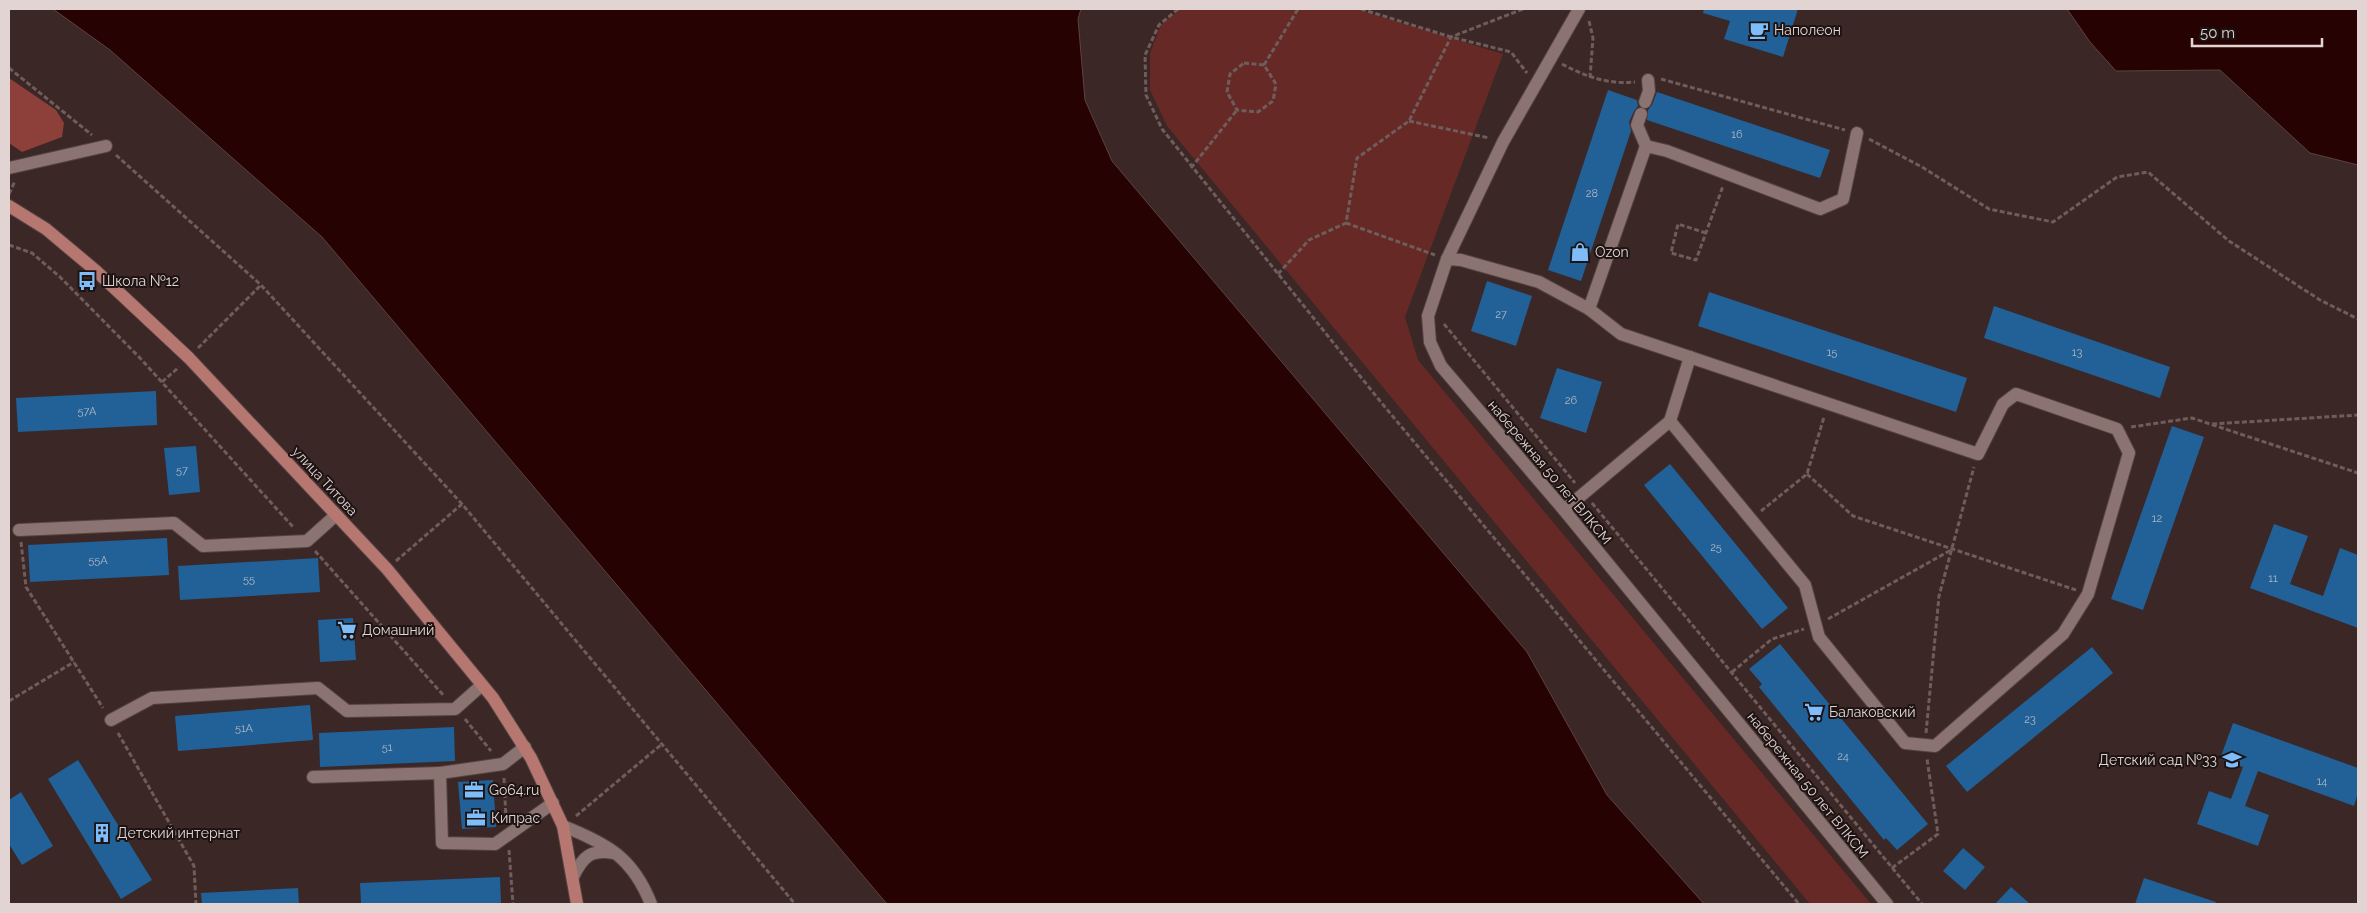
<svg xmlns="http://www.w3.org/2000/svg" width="2367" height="913" viewBox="0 0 2367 913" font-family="Raleway,sans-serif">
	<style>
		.green { fill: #662926 }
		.forest { fill: #8d3f3a }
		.water { fill: #270203; stroke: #5f4141 }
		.building { fill: #216197 }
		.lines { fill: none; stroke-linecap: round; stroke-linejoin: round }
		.minor-casing { stroke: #534341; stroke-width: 14 }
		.major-casing { stroke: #534341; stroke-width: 14 }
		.path { stroke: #6f5d5b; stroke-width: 3; stroke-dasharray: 5 2.5; stroke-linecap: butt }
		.minor { stroke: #8b7371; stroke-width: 12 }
		.major { stroke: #b77771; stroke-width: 12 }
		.labels { text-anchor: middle; stroke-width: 4; stroke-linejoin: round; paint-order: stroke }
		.number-label { font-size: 11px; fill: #b1b7c3 }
		.poi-label { font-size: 14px; fill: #e1d4d2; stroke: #1c1312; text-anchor: start }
		.street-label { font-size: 14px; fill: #e1d4d2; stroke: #1c1312 }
	</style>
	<rect width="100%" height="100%" fill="#3b2725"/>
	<polygon class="green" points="1180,9 1356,9 1503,54 1405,317 1418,360 1871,904 1810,904 1167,126 1150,90 1150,53 1161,25"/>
	<polygon class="forest" points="9,78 56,110 64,123 62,137 22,152 9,143"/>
	<g class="water">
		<polygon points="53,9 1081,9 1078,19 1085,100 1112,161 1527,652 1607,795 1704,904 887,904 322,237 110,50"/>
		<polygon points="2067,9 2358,9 2358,165 2310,153 2220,70 2116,71 2090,42"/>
	</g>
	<g class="building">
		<polygon points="1704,9 1798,9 1783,57 1724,39 1730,21 1703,13"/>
		<polygon points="1608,90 1637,100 1638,106 1634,111 1629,122 1631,131 1581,281 1548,270"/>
		<polygon points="1657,92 1830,150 1820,178 1647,120 1648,110 1652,105"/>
		<polygon points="1487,281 1532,296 1516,346 1471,331"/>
		<polygon points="1709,292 1967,378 1956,412 1698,326"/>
		<polygon points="1994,306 2170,367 2160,398 1984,338"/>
		<polygon points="1557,368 1602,382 1586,433 1540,418"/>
		<polygon points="156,391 157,425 18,432 16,398"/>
		<polygon points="2172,426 2204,437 2143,610 2111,599"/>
		<polygon points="196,446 200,492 169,495 164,448"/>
		<polygon points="1670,464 1788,608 1762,629 1644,485"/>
		<polygon points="2274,524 2308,536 2290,584 2323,596 2340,548 2358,555 2358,628 2250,588"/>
		<polygon points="167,538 169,575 30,582 28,545"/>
		<polygon points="318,558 320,592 180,600 178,566"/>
		<polygon points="353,618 356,660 320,662 318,620"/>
		<polygon points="1780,644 1928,824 1897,850 1886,838 1884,840 1759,687 1762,684 1749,669"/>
		<polygon points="2092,647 2113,673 1967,792 1946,766"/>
		<polygon points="310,705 313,740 178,751 175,716"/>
		<polygon points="2233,723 2358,768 2358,793 2354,806 2258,771 2245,806 2269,815 2258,846 2197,824 2209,791 2231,799 2243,767 2220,759"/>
		<polygon points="454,727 455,761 320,767 319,733"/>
		<polygon points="78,760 152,880 121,899 48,779"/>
		<polygon points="493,780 496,827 462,829 458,782"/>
		<polygon points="21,792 53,846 22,865 9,844 9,800"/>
		<polygon points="1963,848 1985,867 1965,890 1943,871"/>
		<polygon points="500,877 501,904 361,904 360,883"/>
		<polygon points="2144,878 2216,902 2215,904 2135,904"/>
		<polygon points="2011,887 2030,904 1995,904"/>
		<polygon points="298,888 299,904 202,904 201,893"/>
	</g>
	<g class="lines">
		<g class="minor-casing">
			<g id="minor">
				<polyline points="1579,9 1503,142 1447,259 1428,316 1430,342 1441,366 1564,510 1887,904"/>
				<polyline points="1645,102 1649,91 1648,80"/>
				<polyline points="1641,114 1637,125 1646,146"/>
				<polyline points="9,168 106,146"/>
				<polyline points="1447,259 1461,260 1539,282 1589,309 1646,146 1667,151 1820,209 1843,199 1857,133"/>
				<polyline points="1670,421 1690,357"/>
				<polyline points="1564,510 1670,421 1805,585 1819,637 1905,743 1935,746 2063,634 2088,594 2129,453 2117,429 2016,394 2003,404 1978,454 1621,334 1589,309"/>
				<polyline points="19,530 174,523 203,546 307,541 336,515"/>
				<polyline points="111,720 152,698 318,688 347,711 455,709 482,685"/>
				<polyline points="440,773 503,764 525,747"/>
				<polyline points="313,777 440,773 442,843 495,844 553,803"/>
				<path d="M563 826C608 844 633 858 651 904"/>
				<path d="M573 877C583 856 591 849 614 853"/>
			</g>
		</g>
		<g class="major-casing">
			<polyline id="major" points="9,206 46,229 95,270 189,358 387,569 493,698 531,758 563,826 577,904"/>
		</g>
		<g class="path">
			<polyline points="1178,9 1159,25 1145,55 1146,95 1162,129 1380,401 1799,904"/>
			<polyline points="1361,9 1451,37 1511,52 1527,73"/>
			<polyline points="1589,21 1593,38 1590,77"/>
			<polygon points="1244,63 1264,65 1276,84 1273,101 1258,112 1237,110 1227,92 1230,74"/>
			<path d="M1562 64C1584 76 1609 85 1635 82"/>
			<polyline points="1264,65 1298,9"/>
			<polyline points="9,68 92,135"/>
			<polyline points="1661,79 1845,130"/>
			<polyline points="1409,121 1489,138"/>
			<polyline points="1869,139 1922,167 1989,209 2053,222 2117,177 2148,172 2229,241 2320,300 2358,319"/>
			<polyline points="116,155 261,285 462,504 795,904"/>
			<polyline points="1191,168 1237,110"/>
			<polyline points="9,194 15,181"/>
			<polyline points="1346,223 1435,255"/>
			<polyline points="1706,233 1678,224 1671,253 1696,260 1723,186"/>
			<polyline points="9,245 32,253 60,277 140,358 294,528"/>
			<polyline points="1278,274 1309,240 1346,223 1357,158 1409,121 1451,37 1523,9"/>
			<polyline points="1444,324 1575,483"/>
			<polyline points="198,348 261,285"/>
			<polyline points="162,382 179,367"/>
			<polyline points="2212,424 2358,415"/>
			<polyline points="2131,427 2192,418 2358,473"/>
			<polyline points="1807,474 1853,516 2076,590"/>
			<polyline points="1592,503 1922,904"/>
			<polyline points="1761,511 1807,474 1824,417"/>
			<polyline points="21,542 26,587 103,708"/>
			<polyline points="315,551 444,696"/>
			<polyline points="396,561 462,504"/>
			<polyline points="1828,619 1951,550"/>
			<polyline points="1732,672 1772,639 1804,629"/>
			<polyline points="9,701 74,662"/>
			<polyline points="465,719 491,751"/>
			<polyline points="118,733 194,866 196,904"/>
			<polyline points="1926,733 1939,596 1974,467"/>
			<polyline points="504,778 506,819"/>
			<polyline points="576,816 662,744"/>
			<polyline points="509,850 513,904"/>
			<polyline points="1892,868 1938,834 1927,759"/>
		</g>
		<use href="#minor" class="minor"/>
		<use href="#major" class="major"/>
	</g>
	<defs>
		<g id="cafe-bare" transform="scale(1.5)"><path d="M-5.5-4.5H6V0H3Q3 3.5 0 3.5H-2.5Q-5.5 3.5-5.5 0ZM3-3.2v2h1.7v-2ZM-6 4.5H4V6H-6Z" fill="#7ebdf9" stroke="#1c1312" stroke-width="2.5" paint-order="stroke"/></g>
		<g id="shop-bare" transform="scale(1.5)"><path d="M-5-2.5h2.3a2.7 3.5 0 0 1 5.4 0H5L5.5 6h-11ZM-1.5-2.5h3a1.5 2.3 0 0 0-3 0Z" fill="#7ebdf9" stroke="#1c1312" stroke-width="2.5" paint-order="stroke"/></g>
		<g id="bus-bare" transform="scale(1.5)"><path d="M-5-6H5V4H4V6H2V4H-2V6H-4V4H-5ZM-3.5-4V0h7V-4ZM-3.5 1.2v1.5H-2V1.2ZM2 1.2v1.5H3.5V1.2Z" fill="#7ebdf9" stroke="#1c1312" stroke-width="2.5" paint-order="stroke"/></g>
		<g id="supermarket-bare" transform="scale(1.5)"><path d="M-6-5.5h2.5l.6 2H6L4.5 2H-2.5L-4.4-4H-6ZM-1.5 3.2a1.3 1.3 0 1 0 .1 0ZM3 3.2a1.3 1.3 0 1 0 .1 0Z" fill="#7ebdf9" stroke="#1c1312" stroke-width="2.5" paint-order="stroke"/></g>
		<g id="school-bare" transform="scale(1.5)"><path d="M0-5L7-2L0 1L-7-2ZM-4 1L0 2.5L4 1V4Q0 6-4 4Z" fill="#7ebdf9" stroke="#1c1312" stroke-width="2.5" paint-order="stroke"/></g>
		<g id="office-bare" transform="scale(1.5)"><path d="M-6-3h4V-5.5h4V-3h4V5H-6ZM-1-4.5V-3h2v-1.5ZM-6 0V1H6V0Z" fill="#7ebdf9" stroke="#1c1312" stroke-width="2.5" paint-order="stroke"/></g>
		<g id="building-bare" transform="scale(1.5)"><path d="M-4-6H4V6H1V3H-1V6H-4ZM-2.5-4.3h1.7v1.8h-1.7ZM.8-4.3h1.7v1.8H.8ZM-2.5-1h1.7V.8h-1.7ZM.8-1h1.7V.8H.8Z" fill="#7ebdf9" stroke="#1c1312" stroke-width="2.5" paint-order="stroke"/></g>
	</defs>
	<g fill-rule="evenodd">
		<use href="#cafe-bare" x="1759" y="30"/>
		<use href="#shop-bare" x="1580" y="252"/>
		<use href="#bus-bare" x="87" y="281"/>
		<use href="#supermarket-bare" x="347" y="630"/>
		<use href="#supermarket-bare" x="1814" y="712"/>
		<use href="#school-bare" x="2232" y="760"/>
		<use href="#office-bare" x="474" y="790"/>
		<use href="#office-bare" x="476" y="818"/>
		<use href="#building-bare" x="102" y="833"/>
	</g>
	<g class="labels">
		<g class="number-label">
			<text x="1737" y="138">16</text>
			<text x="1592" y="197">28</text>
			<text x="1501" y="318">27</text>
			<text x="1832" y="356">15</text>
			<text x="2077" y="356">13</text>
			<text x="1571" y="404">26</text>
			<text x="87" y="415">57А</text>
			<text x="182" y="474">57</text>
			<text x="2157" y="522">12</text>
			<text x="1716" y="551">25</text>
			<text x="98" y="564">55А</text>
			<text x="2273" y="582">11</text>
			<text x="249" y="583">55</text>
			<text x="2030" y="723">23</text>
			<text x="244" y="732">51А</text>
			<text x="387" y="751">51</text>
			<text x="1843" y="760">24</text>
			<text x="2322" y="785">14</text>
		</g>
		<g class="poi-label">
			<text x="1774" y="35">Наполеон</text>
			<text x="1595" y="257">Ozon</text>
			<text x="102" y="286">Школа №12</text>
			<text x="362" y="635">Домашний</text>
			<text x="1829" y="717">Балаковский</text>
			<text x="2217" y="765" text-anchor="end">Детский сад №33</text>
			<text x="489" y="795">Go64.ru</text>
			<text x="491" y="823">Кипрас</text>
			<text x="117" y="838">Детский интернат</text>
		</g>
		<g class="street-label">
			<text transform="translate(1550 472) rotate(50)" y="5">набережная 50 лет ВЛКСМ</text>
			<text transform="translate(325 481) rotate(47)" y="5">улица Титова</text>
			<text transform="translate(1808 785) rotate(51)" y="5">набережная 50 лет ВЛКСМ</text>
		</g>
	</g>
	<rect width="2367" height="913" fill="none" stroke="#e1d4d2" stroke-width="20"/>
	<path d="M2192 38v8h130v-8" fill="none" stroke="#e1d4d2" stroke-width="2.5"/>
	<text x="2200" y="38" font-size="15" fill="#e1d4d2" stroke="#1c1312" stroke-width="4" paint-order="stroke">50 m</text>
</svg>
